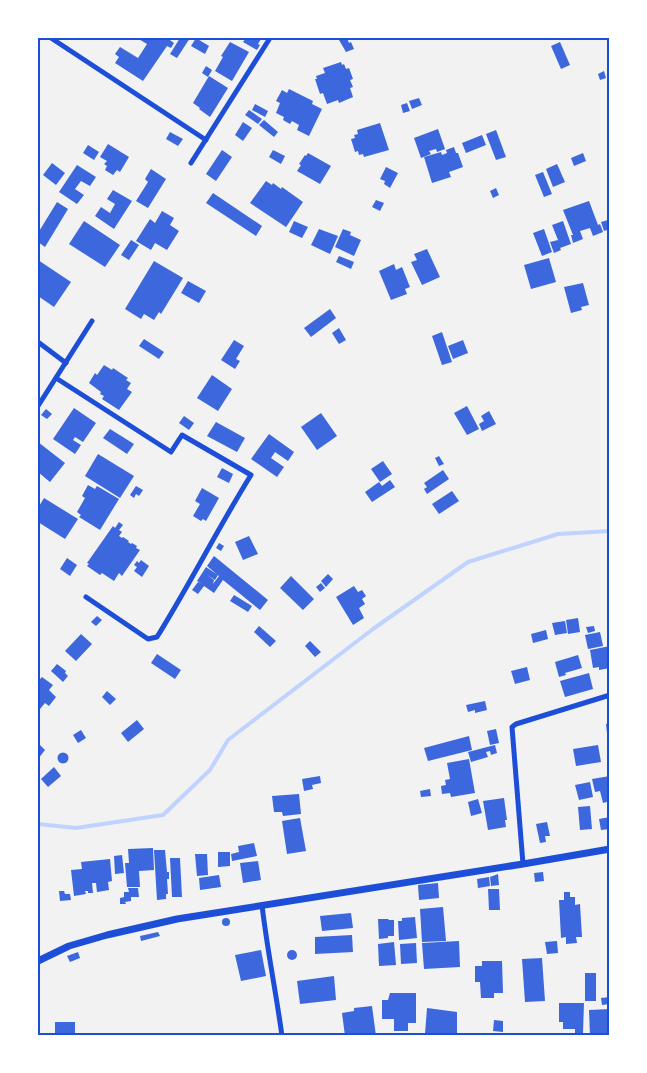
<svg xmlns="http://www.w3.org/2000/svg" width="647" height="1073" viewBox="0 0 647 1073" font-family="Cabin,sans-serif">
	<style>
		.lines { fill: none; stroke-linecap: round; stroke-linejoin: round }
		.stream { stroke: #bfd3fe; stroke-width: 4 }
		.building { fill: #3d67dc }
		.minor { stroke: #1d4ed8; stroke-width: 5 }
		.tertiary { stroke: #1d4ed8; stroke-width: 7 }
		.neatline { fill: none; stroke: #1d4ed8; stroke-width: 2 }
	</style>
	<rect width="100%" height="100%" fill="#f2f2f2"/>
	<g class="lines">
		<polyline class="stream" points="38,824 76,828 163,815 210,770 228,740 373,629 468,562 558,534 610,531"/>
	</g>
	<g class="building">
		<polygon points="137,38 167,38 174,43 171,48 167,46 143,81 115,63 119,57 115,54 120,47 138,58 147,44"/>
		<polygon points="180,38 190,38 177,58 170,54"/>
		<polygon points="196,38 209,46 205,54 191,46"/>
		<polygon points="246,38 257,38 261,39 258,44 260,45 257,50 243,42"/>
		<polygon points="344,38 347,38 349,43 351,42 354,49 346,52 339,40"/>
		<polygon points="230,42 249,52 232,81 215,71 223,57 221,56"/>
		<polygon points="560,42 570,65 561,69 551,46"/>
		<polygon points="341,62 342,65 344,64 346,69 349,68 353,79 350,80 353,87 350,88 353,97 339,103 338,100 327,104 323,93 320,94 315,79 317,79 316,76 325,73 323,68"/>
		<polygon points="206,66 212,70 208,77 202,73"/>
		<polygon points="604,71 606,78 600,80 598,74"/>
		<polygon points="209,76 228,88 210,117 199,109 200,108 193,103"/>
		<polygon points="289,89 313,101 312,104 322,109 309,136 297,130 299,125 292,121 290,124 283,120 284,117 276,113 280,103 276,101 282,90 287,93"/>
		<polygon points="419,98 422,105 412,109 409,101"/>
		<polygon points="407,103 410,111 403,113 401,105"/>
		<polygon points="255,104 268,111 265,117 252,110"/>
		<polygon points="249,110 262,119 258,124 245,115"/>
		<polygon points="264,120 278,132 274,137 259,125"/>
		<polygon points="243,122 252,128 243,141 235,135"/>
		<polygon points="380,123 389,150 364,157 363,154 359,155 358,151 355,152 351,139 355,138 354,135 358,134 357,130"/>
		<polygon points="438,129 445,149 437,152 436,149 429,151 431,154 421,158 414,138"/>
		<polygon points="496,130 506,157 496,160 486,134"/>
		<polygon points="170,132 183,139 178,146 166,139"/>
		<polygon points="482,135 486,145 466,153 462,143"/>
		<polygon points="108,144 129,157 120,172 117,170 113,175 105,170 107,166 104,164 107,161 100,157"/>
		<polygon points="88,145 99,152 94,160 83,153"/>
		<polygon points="454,147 456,153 458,153 463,167 449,172 451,177 432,183 424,157 441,152 442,155 447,153 446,150"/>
		<polygon points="222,150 232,157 216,181 206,174"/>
		<polygon points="273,150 285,156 281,164 269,157"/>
		<polygon points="308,153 331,166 320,184 297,171 301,165 299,164 305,155 306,156"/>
		<polygon points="583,153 586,161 574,166 571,158"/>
		<polygon points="52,163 65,173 56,185 43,175"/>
		<polygon points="557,164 565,182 553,187 546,169"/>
		<polygon points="77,165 96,177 90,186 81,181 75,189 84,195 77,204 59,192"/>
		<polygon points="386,167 398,173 390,188 384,184 385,181 380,179"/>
		<polygon points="151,169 166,179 148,208 136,201 148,182 145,179"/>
		<polygon points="543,172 552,194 544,197 535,175"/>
		<polygon points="266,181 272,185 273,183 281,189 282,187 303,202 286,227 250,203"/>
		<polygon points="496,188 499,195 493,198 490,191"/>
		<polygon points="113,190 132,201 114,229 95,216 101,207 110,213 115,204 107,199"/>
		<polygon points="213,193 262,226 256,236 206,203"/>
		<polygon points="376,200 384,203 380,211 372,207"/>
		<polygon points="589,201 598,225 600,224 603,232 593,236 590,228 580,231 583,239 573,243 571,235 573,235 563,210"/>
		<polygon points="57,202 68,209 45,247 38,242 38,233"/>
		<polygon points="162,211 174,218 170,225 179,231 167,250 155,243 151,250 136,241 150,219 155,223"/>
		<polygon points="610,216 610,229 604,231 601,222 608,220 607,217"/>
		<polygon points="84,221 120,245 105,267 69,244"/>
		<polygon points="294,221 308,227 302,238 289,232"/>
		<polygon points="563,221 571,244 560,248 561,250 554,253 550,242 558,240 552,225"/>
		<polygon points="319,229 338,236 330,254 311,245"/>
		<polygon points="343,229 351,232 350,235 361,240 354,256 335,247"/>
		<polygon points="544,229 552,252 542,256 533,233"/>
		<polygon points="131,240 139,245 129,260 121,255"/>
		<polygon points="427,249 440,277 422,285 411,262 417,260 414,254"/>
		<polygon points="339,256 354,262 351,269 336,262"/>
		<polygon points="549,258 556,282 531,289 524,265"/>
		<polygon points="38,260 71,282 54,307 38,296"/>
		<polygon points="154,261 183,278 161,314 159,312 154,320 144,314 141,319 125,309"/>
		<polygon points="394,264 396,270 402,267 410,287 405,289 407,294 391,300 379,271"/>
		<polygon points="188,281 206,291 199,303 181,293"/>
		<polygon points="583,283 589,305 581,307 582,310 571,313 564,287"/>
		<polygon points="330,309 336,318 311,337 304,328"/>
		<polygon points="339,328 346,340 339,344 332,333"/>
		<polygon points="442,332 452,362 442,365 432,336"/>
		<polygon points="144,339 164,352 159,359 139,346"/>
		<polygon points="234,340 244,346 236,359 240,361 235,369 221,360"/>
		<polygon points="463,340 468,353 453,359 448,346"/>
		<polygon points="104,365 112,370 113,368 128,378 126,380 131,383 127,389 132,392 119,410 102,399 104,396 100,394 101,392 89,383 95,373 97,375"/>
		<polygon points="212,375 232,389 218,411 197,398"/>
		<polygon points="467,406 479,429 467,435 454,413"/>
		<polygon points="74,408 96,423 83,442 75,437 73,440 81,445 75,454 53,439"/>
		<polygon points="46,409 52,414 47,419 41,415"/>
		<polygon points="489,411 496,424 482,431 479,424 484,421 481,416"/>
		<polygon points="321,413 337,436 317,450 301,427"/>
		<polygon points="184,416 194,423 189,430 179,423"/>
		<polygon points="216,422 245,438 237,452 207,436"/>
		<polygon points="110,429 134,444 127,454 103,438"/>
		<polygon points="269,434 294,452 288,461 275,452 271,458 284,467 277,477 251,459"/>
		<polygon points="38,442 65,463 50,482 38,472 38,466 40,463 38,460"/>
		<polygon points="98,454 134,476 120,498 85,476"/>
		<polygon points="439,456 444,464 439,466 435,458"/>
		<polygon points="383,461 392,474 380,482 371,469"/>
		<polygon points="222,468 233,474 229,483 217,477"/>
		<polygon points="443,470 449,479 427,494 424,489 427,487 424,483"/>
		<polygon points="390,480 395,487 372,502 365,492 379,482 382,486"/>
		<polygon points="88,485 95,489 97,486 119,499 100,530 79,517 81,515 77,512 85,498 82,496"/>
		<polygon points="136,486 143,490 139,496 136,494 134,498 130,495"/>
		<polygon points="202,488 219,498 206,521 203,519 201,521 193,516 200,504 195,501"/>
		<polygon points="452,491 459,501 439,514 432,504"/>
		<polygon points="44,498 78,519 65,539 38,522 38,508"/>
		<polygon points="119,522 123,525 119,530 122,532 119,536 122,538 123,537 129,541 128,542 131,544 132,543 137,546 136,548 140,550 122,576 119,573 114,581 102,573 100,575 87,566 89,564 87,563 113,526 115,528"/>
		<polygon points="249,536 258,554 243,560 235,542"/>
		<polygon points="219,543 224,546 221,551 216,548"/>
		<polygon points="214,556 268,600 260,610 223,580 214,593 204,586 198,594 192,590 198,582 202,584 197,581 206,567 218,575 215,580 207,575 214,580 213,584 219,576 207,566"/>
		<polygon points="67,558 77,565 70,576 60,569"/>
		<polygon points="141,560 149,566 142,577 134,571 137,567 134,565 137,561 139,563"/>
		<polygon points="328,574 333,579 326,587 321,581"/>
		<polygon points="291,576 314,599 303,610 280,588"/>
		<polygon points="321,583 325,588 320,592 316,587"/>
		<polygon points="354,586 358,592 362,590 366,596 362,599 365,604 359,608 364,618 353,625 336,597"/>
		<polygon points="234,595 252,606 248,612 230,601"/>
		<polygon points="97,616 102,620 96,626 91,622"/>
		<polygon points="578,618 580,632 568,634 566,620"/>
		<polygon points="565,621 567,633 555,635 552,623"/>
		<polygon points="259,626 276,641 270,647 254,632"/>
		<polygon points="594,626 595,631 588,633 586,627"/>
		<polygon points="546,630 548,639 533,643 531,634"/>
		<polygon points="600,632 603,646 588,649 585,635"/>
		<polygon points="81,634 92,644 76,661 65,651"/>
		<polygon points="310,641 321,652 315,657 305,646"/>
		<polygon points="610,646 610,668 599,670 599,667 593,668 590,650"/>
		<polygon points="157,654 181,670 175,679 151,663"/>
		<polygon points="578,655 582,668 565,673 566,675 559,677 555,662"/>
		<polygon points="57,664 66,671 65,673 68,676 63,682 51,671"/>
		<polygon points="527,667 530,680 515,684 511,671"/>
		<polygon points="589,673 593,689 565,697 560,681"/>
		<polygon points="42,677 53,685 49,690 56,697 49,706 45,703 40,709 38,707 38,679 39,680"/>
		<polygon points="107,691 116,699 110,705 102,697"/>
		<polygon points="485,701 487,710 475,713 475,710 468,712 466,705"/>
		<polygon points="137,720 144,729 128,742 121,733"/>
		<polygon points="610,723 610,741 608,742 606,724"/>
		<polygon points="496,729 499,743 490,745 487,731"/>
		<polygon points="81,730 86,738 78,743 73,735"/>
		<polygon points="469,736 472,750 428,761 424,748"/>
		<polygon points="38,743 45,750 38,759"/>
		<polygon points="495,745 497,753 491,755 490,751 486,752 488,757 471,762 468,752"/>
		<polygon points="598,745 601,762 576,766 573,749"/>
		<circle cx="63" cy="758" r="5.5"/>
		<polygon points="469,759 475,793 451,797 450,793 442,794 441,786 446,785 445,780 450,779 447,763"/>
		<polygon points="54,767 61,776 48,787 41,779"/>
		<polygon points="320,776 321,783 312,785 313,789 304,791 302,779"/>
		<polygon points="610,776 610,801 603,803 600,791 595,792 592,779"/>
		<polygon points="590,782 593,797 579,800 575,785"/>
		<polygon points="430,789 431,796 421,797 420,791"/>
		<polygon points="299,794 301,814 283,816 282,812 274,812 272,796"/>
		<polygon points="504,798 507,820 505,820 506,827 488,830 483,801"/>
		<polygon points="478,799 482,813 471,816 468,802"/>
		<polygon points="590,806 592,829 580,830 578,807"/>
		<polygon points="610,817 610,829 601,830 599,819"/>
		<polygon points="300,818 306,851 287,854 282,821"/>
		<polygon points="547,822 550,836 545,836 546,842 540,843 536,824"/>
		<polygon points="254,843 257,856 232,861 231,854 239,852 238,846"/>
		<polygon points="153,848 154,870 139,871 140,887 127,887 125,863 129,863 128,849"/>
		<polygon points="154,850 165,850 167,872 169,872 169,879 167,879 168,894 166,894 166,899 157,900"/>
		<polygon points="218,852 230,852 230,866 218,867"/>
		<polygon points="195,854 207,854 208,875 197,876"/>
		<polygon points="122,855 124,873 115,874 114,856"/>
		<polygon points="170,858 180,858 182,897 172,897"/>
		<polygon points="110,859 112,881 108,882 109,890 97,892 96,883 92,883 93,893 88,893 88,891 85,891 86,894 74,896 71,870 82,869 81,862"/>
		<polygon points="258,861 261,880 243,883 240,863"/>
		<polygon points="543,872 544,881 535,882 534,873"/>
		<polygon points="498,874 499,885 491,886 490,877"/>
		<polygon points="219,875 221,887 200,890 199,878"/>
		<polygon points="489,877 490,886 478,888 477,879"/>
		<polygon points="438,883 439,898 419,900 418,885"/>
		<polygon points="128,888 138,888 139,897 131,897 131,901 125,902 126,904 120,904 120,898 124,897 124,892 129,892"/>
		<polygon points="488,889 499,889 500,910 489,910"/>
		<polygon points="59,891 64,891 65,894 70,894 71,900 60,901"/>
		<polygon points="564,892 570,892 570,897 575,897 575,905 580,904 582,937 576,937 577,943 566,944 566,937 561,938 559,900 564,900"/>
		<polygon points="443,907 446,941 422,942 420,909"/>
		<polygon points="351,913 353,928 322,931 320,916"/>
		<polygon points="415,917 417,938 399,940 398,921 402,921 402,918"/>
		<circle cx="226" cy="922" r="4"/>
		<polygon points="378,919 388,919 389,920 394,920 394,936 388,936 388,938 379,939"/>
		<polygon points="158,932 160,936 141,941 140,936"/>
		<polygon points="352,935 353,952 315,954 315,937"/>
		<polygon points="459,941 460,967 424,969 422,943"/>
		<polygon points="557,941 558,953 547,954 545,942"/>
		<polygon points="394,942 396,965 379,966 378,944"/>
		<polygon points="416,943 417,963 401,964 400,944"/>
		<polygon points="261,950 266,976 241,981 235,955"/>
		<circle cx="292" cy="955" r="5"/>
		<polygon points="78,952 80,958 70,962 67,956"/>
		<polygon points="542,958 545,1001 525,1002 522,959"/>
		<polygon points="482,961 502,961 503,993 494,993 494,998 481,998 480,982 475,982 475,966 482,966"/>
		<rect x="585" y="973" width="11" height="28"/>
		<polygon points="334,976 336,1000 300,1004 297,981"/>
		<polygon points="390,993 416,993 416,1023 408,1023 408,1031 394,1031 394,1019 382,1019 382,1000 388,1000"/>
		<polygon points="610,997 610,1004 602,1005 601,998"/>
		<polygon points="559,1003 584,1003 583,1033 575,1033 575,1029 563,1029 563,1022 559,1022"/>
		<polygon points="372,1006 376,1036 345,1036 342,1013 354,1011 354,1008"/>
		<polygon points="427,1008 457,1012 457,1035 435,1036 425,1034"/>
		<polygon points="610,1009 610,1036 590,1036 589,1010"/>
		<polygon points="494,1020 503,1021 503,1032 493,1031"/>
		<rect x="55" y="1022" width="20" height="14"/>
	</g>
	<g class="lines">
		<g class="minor">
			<polyline points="51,38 206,140"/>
			<polyline points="191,163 270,38"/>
			<polyline points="38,342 66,363"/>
			<path d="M56 378 171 452 182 435 251 475C218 528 190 584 157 637L148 639 86 597"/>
			<polyline points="38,406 92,321"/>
			<polyline points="523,864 512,727 516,724 610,695"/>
			<path d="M262 905C267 949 276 992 282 1036"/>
		</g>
		<polyline class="tertiary" points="38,961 69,946 107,935 177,919 523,864 610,849"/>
	</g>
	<rect width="647" height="1073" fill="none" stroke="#ffffff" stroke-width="78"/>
	<rect x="39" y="39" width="569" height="995" class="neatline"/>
</svg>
